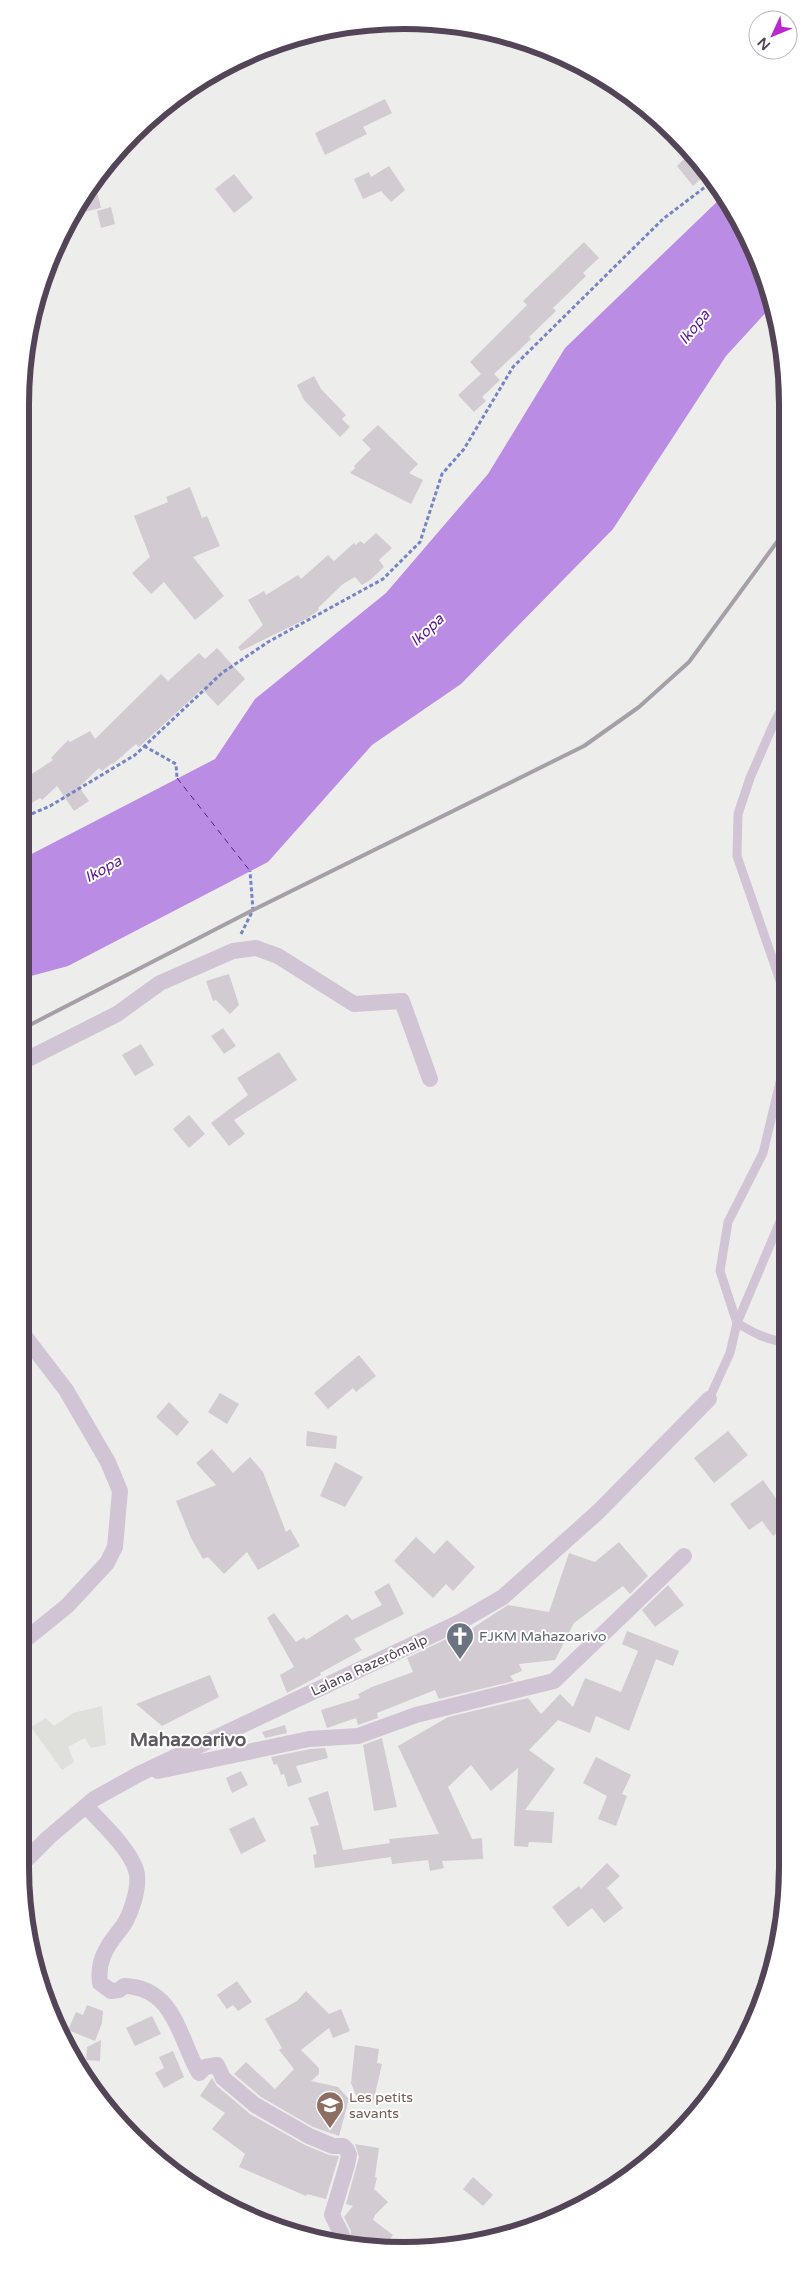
<svg xmlns="http://www.w3.org/2000/svg" width="808" height="2271" viewBox="0 0 808 2271" font-family="'Varela Round',sans-serif">
	<style>
		.education { fill: #dfdfdc }
		.water { fill: #ba8ce3 }
		.lines { fill: none; stroke-linecap: round; stroke-linejoin: round }
		.ferry { stroke: #5b1897; stroke-width: 1; stroke-dasharray: 6 5; stroke-linecap: butt }
		.building { fill: #d2cbd2 }
		.path { stroke: #7784c4; stroke-width: 3; stroke-dasharray: 4 2.5; stroke-linecap: butt }
		.lane { stroke: #d1c5d5; stroke-width: 9 }
		.street { stroke: #d1c5d5; stroke-width: 16 }
		.rail { stroke: #a79fa8; stroke-width: 4 }
		.labels { text-anchor: middle; stroke-width: 4; stroke-linejoin: round; paint-order: stroke }
		.worship-label { font-size: 14px; fill: #5b616d; stroke: #fff; text-anchor: start }
		.street-label { font-size: 14px; fill: #534557; stroke: #fff }
		.education-label { font-size: 14px; fill: #785e54; stroke: #fff; text-anchor: start }
		.water-label { font-size: 15px; font-style: italic; fill: #5b1897; stroke: #fff }
		.district-label { font-size: 19px; font-weight: bold; fill: #5e585f; stroke: #fff }
		.rim { fill: none; stroke: #534557; stroke-width: 6 }
	</style>
	<rect width="100%" height="100%" fill="#edeeeb"/>
	<polygon class="education" points="102,1706 106,1745 91,1748 85,1738 68,1747 74,1762 62,1770 31,1727 46,1718 54,1726 73,1713"/>
	<polygon class="water" points="723,196 749,234 771,307 726,356 613,529 461,684 372,745 268,862 68,966 20,979 20,860 215,759 255,699 386,593 488,474 565,348"/>
	<g class="lines">
		<polyline class="ferry" points="177,778 250,871"/>
	</g>
	<g class="building">
		<polygon points="385,99 392,113 363,127 367,134 325,155 315,133"/>
		<polygon points="690,153 707,173 693,186 677,166"/>
		<polygon points="389,166 405,190 391,202 381,191 363,199 354,179 369,172 371,177"/>
		<polygon points="234,174 253,198 234,213 215,189"/>
		<polygon points="94,179 101,208 71,215 75,209"/>
		<polygon points="111,207 115,224 101,228 97,211"/>
		<polygon points="584,242 599,258 583,273 586,276 553,308 556,311 529,337 531,339 494,374 500,380 482,397 486,401 474,412 458,395 481,374 470,362 527,305 523,301"/>
		<polygon points="314,376 321,389 346,415 342,419 350,427 340,437 304,400 297,385"/>
		<polygon points="378,425 418,464 409,473 423,480 411,504 350,473 355,468 354,466 371,449 362,440"/>
		<polygon points="190,487 202,518 207,516 220,546 193,557 224,596 195,620 164,582 151,594 132,573 150,557 134,516 168,502 166,497"/>
		<polygon points="376,533 392,548 379,560 384,567 370,580 362,585 355,577 343,584 318,608 319,610 306,619 241,651 238,647 263,625 248,600 264,591 266,595 298,575 301,579 328,555 334,561 354,543 356,545 360,541 364,544"/>
		<polygon points="217,648 245,679 218,706 202,689 139,747 136,744 113,764 112,763 102,771 99,768 79,787 89,801 74,811 57,786 42,800 40,798 20,810 20,782 53,760 51,758 68,740 70,742 90,731 95,739 161,674 168,681 199,653 205,659"/>
		<polygon points="229,974 239,1005 230,1014 216,1000 213,1001 206,981"/>
		<polygon points="223,1028 236,1046 224,1054 211,1036"/>
		<polygon points="141,1044 154,1065 135,1076 122,1055"/>
		<polygon points="279,1052 297,1080 234,1120 245,1134 229,1146 211,1123 248,1095 237,1078"/>
		<polygon points="189,1115 205,1134 189,1148 173,1129"/>
		<polygon points="359,1355 376,1376 356,1392 353,1388 328,1409 314,1393"/>
		<polygon points="220,1393 239,1404 227,1424 208,1412"/>
		<polygon points="169,1402 189,1422 177,1436 156,1417"/>
		<polygon points="307,1431 337,1436 336,1449 306,1446"/>
		<polygon points="728,1431 748,1455 714,1483 694,1458"/>
		<polygon points="212,1449 233,1473 250,1457 263,1472 286,1532 290,1529 300,1546 258,1570 247,1552 224,1574 208,1557 203,1559 191,1538 176,1501 216,1485 196,1463"/>
		<polygon points="335,1462 363,1477 345,1507 320,1496"/>
		<polygon points="763,1480 787,1514 787,1526 773,1536 762,1521 749,1530 730,1504"/>
		<polygon points="416,1537 434,1554 447,1540 475,1567 453,1591 446,1584 433,1598 394,1561"/>
		<polygon points="619,1542 648,1576 630,1594 623,1586 574,1623 555,1660 519,1664 522,1671 510,1676 514,1681 439,1699 435,1690 377,1713 378,1718 358,1725 356,1718 327,1728 321,1710 360,1698 358,1694 372,1687 413,1672 407,1658 471,1627 471,1629 508,1605 549,1612 569,1553 595,1562"/>
		<polygon points="389,1583 404,1614 354,1639 362,1650 320,1673 321,1675 287,1693 280,1675 294,1667 267,1618 274,1613 296,1642 304,1637 306,1640 347,1614 352,1620 382,1605 374,1592"/>
		<polygon points="668,1585 684,1605 655,1627 642,1610"/>
		<polygon points="627,1631 679,1651 673,1666 656,1659 629,1731 596,1716 590,1733 558,1720 529,1750 555,1769 525,1810 554,1812 552,1843 529,1842 528,1847 514,1846 518,1768 491,1791 471,1765 448,1787 472,1839 482,1838 483,1859 442,1861 444,1868 430,1871 428,1860 392,1864 391,1857 315,1868 313,1855 317,1854 310,1827 319,1825 308,1798 328,1791 343,1850 390,1843 389,1839 439,1834 398,1746 448,1717 528,1698 541,1714 560,1694 573,1707 585,1678 621,1692 638,1651 622,1644"/>
		<polygon points="210,1675 219,1697 162,1726 136,1704"/>
		<polygon points="285,1725 287,1733 265,1738 262,1732"/>
		<polygon points="382,1738 397,1807 374,1811 363,1745"/>
		<polygon points="325,1748 328,1758 296,1766 302,1782 288,1787 284,1774 281,1775 277,1764 274,1765 271,1757 310,1749"/>
		<polygon points="596,1757 631,1775 622,1794 627,1796 616,1826 598,1819 607,1796 583,1783"/>
		<polygon points="241,1771 248,1785 232,1793 226,1778"/>
		<polygon points="254,1817 266,1841 241,1854 229,1829"/>
		<polygon points="607,1863 620,1876 607,1888 623,1908 604,1923 592,1908 568,1927 552,1907 579,1886 581,1889"/>
		<polygon points="237,1981 252,2002 238,2011 233,2005 227,2009 217,1995"/>
		<polygon points="306,1991 329,2014 341,2009 350,2031 333,2038 329,2028 301,2050 319,2068 319,2074 311,2081 338,2087 349,2099 339,2136 313,2127 261,2097 234,2074 246,2062 275,2089 294,2069 279,2050 282,2048 265,2019 297,2001"/>
		<polygon points="87,2005 103,2011 102,2023 95,2041 68,2030 76,2012 83,2015"/>
		<polygon points="152,2016 161,2034 135,2046 126,2028"/>
		<polygon points="101,2040 100,2061 86,2060 87,2047"/>
		<polygon points="355,2045 379,2049 377,2063 382,2064 373,2103 358,2100 351,2083"/>
		<polygon points="173,2051 184,2077 164,2088 155,2073 164,2068 159,2057"/>
		<polygon points="212,2078 217,2086 250,2114 305,2145 329,2155 339,2156 326,2199 307,2194 306,2196 239,2167 245,2154 212,2129 225,2113 200,2096"/>
		<polygon points="355,2144 379,2148 375,2177 377,2178 374,2189 388,2202 375,2215 373,2220 393,2235 383,2249 349,2246 351,2231 344,2217 353,2206 346,2204 359,2157"/>
		<polygon points="473,2177 493,2195 483,2206 463,2189"/>
	</g>
	<g class="lines">
		<g class="path">
			<polyline points="144,746 176,764 177,778"/>
			<polyline points="20,819 50,806 135,755 222,673 268,642 383,579 420,542 442,474 464,449 513,367 663,219 713,181"/>
			<polyline points="241,934 253,910 250,871"/>
		</g>
		<g class="lane">
			<polyline points="785,703 774,723 750,778 738,814 737,856 786,998"/>
			<path d="M787 1205 737 1323C752 1332 768 1341 787 1342"/>
			<polyline points="709,1399 730,1353 737,1323 720,1271 728,1222 763,1153 781,1078 786,1005"/>
		</g>
		<g class="street">
			<polyline points="20,1063 117,1014 160,983 233,951 256,948 278,956 354,1004 402,1001 430,1079"/>
			<polyline points="20,1330 66,1390 108,1462 120,1491 115,1547 107,1563 67,1606 20,1644"/>
			<polyline points="158,1771 309,1739 358,1736 416,1715 554,1681 684,1556"/>
			<path d="M85 1807H87C102 1824 129 1848 136 1870 141 1886 130 1919 119 1931 106 1947 97 1962 100 1983L111 1991 119 1990 124 1986C175 1987 179 2039 199 2073L205 2067 217 2065 223 2078 255 2105 309 2136 333 2146H343L347 2150 349 2155 347 2165 332 2215 342 2235 340 2243"/>
			<polyline points="20,1866 49,1837 94,1799 139,1774 460,1622 503,1597 599,1511 709,1399"/>
		</g>
		<polyline class="rail" points="20,1030 253,910 584,746 639,707 689,662 785,531"/>
	</g>
	<defs>
		<g id="church-pin" transform="scale(1.4375)"><path d="M0 17L-7.5 6A9.5 9.5 0 1 1 7.5 6Z" fill="#6b7280" stroke="#fff"/><path d="M-1.2-6h2.4v3.5h3.3v2.4h-3.3V6h-2.4V-.1h-3.3v-2.4h3.3Z" fill="#fff"/></g>
		<g id="school-pin" transform="scale(1.4375)"><path d="M0 17L-7.5 6A9.5 9.5 0 1 1 7.5 6Z" fill="#8d6e63" stroke="#fff"/><path d="M0-5L7-2L0 1L-7-2ZM-4 1L0 2.5L4 1V4Q0 6-4 4Z" fill="#fff"/></g>
	</defs>
	<g fill-rule="evenodd">
		<use href="#church-pin" x="460" y="1636"/>
		<use href="#school-pin" x="330" y="2105"/>
	</g>
	<g class="labels">
		<g class="worship-label">
			<text x="479" y="1641">FJKM Mahazoarivo</text>
		</g>
		<g class="street-label">
			<text transform="translate(369 1665) rotate(-25)" y="5">Lalana Razerômalp</text>
		</g>
		<g class="education-label">
			<text x="349" y="2102">Les petits<tspan x="349" dy="16">savants</tspan></text>
		</g>
		<g class="water-label">
			<text transform="translate(694 327) rotate(-51)" y="5">Ikopa</text>
			<text transform="translate(427 630) rotate(-43)" y="5">Ikopa</text>
			<text transform="translate(103 869) rotate(-29)" y="5">Ikopa</text>
		</g>
		<g class="district-label">
			<text x="188" y="1746">Mahazoarivo</text>
		</g>
	</g>
	<path d="M0 0H808V2271H0ZM404 29H404A375 375 0 0 1 779 404V1867A375 375 0 0 1 404 2242H404A375 375 0 0 1 29 1867V404A375 375 0 0 1 404 29Z" fill="#fff" fill-rule="evenodd"/>
	<path class="rim" d="M404 29H404A375 375 0 0 1 779 404V1867A375 375 0 0 1 404 2242H404A375 375 0 0 1 29 1867V404A375 375 0 0 1 404 29Z"/>
	<g transform="translate(773 35) rotate(226)"><circle r="24" fill="#ffffff" stroke="#bab5bc"/>
	<path d="M0-4L9 19L0 12L-9 19Z" fill="#b828cb"/>
	<text y="-8" font-size="14" font-weight="bold" text-anchor="middle" fill="#534557">N</text>
	</g>
</svg>
